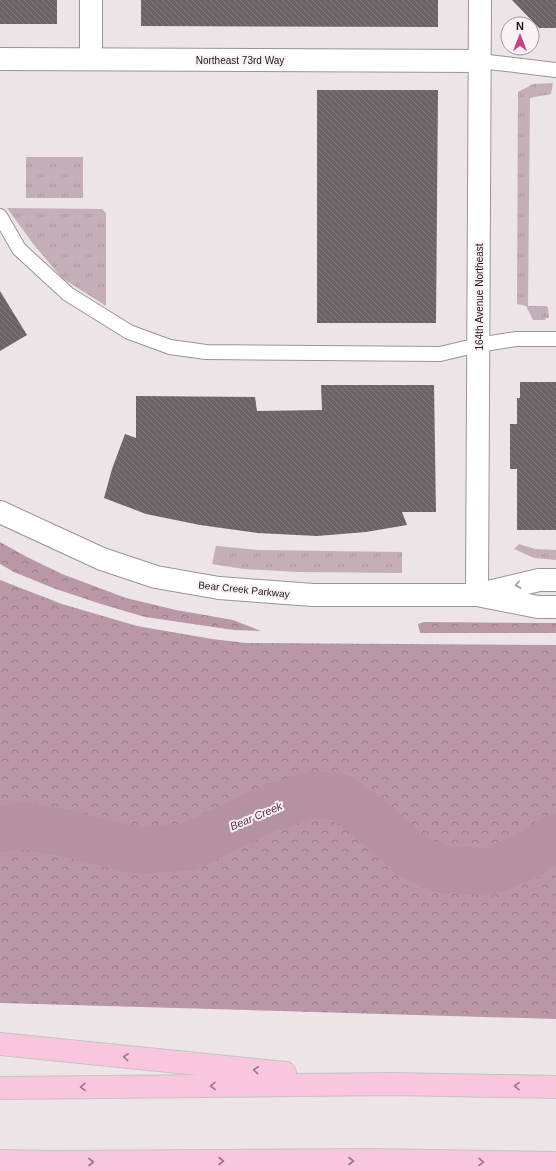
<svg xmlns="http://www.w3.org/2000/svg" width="556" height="1171" viewBox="0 0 556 1171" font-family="Helvetica,sans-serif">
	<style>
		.grass { fill: url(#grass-tufts) }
		.forest { fill: url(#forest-crowns) }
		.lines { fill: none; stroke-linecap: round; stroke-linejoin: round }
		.river { stroke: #b592a2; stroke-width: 47 }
		.building { fill: url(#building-back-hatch) }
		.service-casing { stroke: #9b9497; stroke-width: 16 }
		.minor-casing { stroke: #9b9497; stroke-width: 24 }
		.secondary-casing { stroke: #9b9497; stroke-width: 24 }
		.motorway-casing { stroke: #c4c3c3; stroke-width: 24 }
		.service { stroke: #fff; stroke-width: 14 }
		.minor { stroke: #fff; stroke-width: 22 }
		.secondary { stroke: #fff; stroke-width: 22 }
		.motorway { stroke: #fac6de; stroke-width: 22 }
		.oneway { stroke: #999898 }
		.oneway2 { stroke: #967886 }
		.labels { text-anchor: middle; stroke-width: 4; stroke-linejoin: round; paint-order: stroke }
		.street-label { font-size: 10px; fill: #1c191a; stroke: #f9f1f4 }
		.water-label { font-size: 11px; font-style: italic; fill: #5d2e47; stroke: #f9f1f4 }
	</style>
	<defs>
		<pattern id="grass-tufts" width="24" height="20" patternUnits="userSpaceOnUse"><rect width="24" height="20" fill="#c4afb8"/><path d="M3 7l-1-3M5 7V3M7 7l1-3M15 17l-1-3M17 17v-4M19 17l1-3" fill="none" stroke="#a8969e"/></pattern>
		<pattern id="forest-crowns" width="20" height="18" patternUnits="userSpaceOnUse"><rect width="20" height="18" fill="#ba97a7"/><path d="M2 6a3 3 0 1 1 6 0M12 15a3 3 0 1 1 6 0" fill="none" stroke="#967a87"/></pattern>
		<pattern id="building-back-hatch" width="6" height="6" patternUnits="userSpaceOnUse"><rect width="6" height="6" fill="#6b6467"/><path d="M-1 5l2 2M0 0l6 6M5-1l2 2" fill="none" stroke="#7f7a7c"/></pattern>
	</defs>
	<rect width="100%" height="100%" fill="#ece4e7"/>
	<g class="grass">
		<polygon points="553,83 551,94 530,98 528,306 546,306 548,308 549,318 546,318 545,320 533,320 526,306 517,304 518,92 533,84"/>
		<rect x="26" y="157" width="57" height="41"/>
		<polygon points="7,208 102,209 106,213 106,306 62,278 34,245"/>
		<polygon points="519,544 535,549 556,550 556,560 534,558 514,549"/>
		<polygon points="216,546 258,550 402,552 402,573 298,572 244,569 212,564"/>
	</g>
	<g class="forest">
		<polygon points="0,542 27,557 62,574 126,598 176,610 233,620 261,631 234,630 145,617 101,604 53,588 14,572 0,564"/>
		<polygon points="0,580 62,604 137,626 212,639 246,643 556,645 556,1019 0,1003"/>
		<polygon points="424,622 556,623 556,633 420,633 418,624"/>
	</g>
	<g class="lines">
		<polyline class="river" points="0,829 24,826 61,832 134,850 188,847 269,808 315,794 342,798 376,824 412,857 443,869 488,872 527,856 556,837"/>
	</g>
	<g class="building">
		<rect x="0" y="0" width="57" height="24"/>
		<polygon points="141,0 438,0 438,27 141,26"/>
		<polygon points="512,0 556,0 556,28 539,28"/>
		<polygon points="317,90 438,90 436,323 317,323"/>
		<polygon points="0,291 27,335 0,351"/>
		<polygon points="520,382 556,382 556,530 517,530 517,469 510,469 510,424 517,424 517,398 520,398"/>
		<polygon points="321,385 434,385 436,512 402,512 407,525 366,532 317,536 257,533 200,525 146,514 104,498 112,469 125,434 136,438 136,396 255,397 257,411 322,410"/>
	</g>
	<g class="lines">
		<g class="service-casing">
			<g id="service">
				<polyline points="480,61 556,70"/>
				<polyline points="0,216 19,249 68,294 129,332 170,347 206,352 440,354 478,345 516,339 556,339"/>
			</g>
		</g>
		<g class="minor-casing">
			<g id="minor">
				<polyline points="0,59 480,61"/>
				<polyline points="91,59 91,0"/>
				<polyline points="477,595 480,0"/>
			</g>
		</g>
		<g class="secondary-casing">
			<g id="secondary">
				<polyline points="0,512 102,559 156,577 219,588 313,595 477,595 538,607 556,607"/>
				<polyline points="484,593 539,580 556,580"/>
			</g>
		</g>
		<g class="motorway-casing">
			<g id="motorway">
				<polyline points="0,1044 285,1073"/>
				<polyline points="0,1088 392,1084 556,1087"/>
				<polyline points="0,1161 52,1162 370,1160 556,1163"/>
			</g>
		</g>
		<use href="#service" class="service"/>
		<use href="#minor" class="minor"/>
		<use href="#secondary" class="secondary"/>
		<use href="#motorway" class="motorway"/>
	</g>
	<defs><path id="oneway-chevron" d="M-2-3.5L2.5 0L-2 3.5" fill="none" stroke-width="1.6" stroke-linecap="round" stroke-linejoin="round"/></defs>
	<use class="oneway" href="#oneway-chevron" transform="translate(518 585) rotate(166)"/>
	<g class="oneway2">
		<use href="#oneway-chevron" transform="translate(126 1057) rotate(-174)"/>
		<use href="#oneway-chevron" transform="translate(256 1070) rotate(-174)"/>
		<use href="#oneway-chevron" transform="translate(213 1086) rotate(179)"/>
		<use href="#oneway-chevron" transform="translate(517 1086) rotate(-179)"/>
		<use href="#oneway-chevron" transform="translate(83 1087) rotate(179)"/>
		<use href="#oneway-chevron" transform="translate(221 1161)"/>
		<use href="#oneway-chevron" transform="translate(351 1161)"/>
		<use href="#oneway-chevron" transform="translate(91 1162)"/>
		<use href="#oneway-chevron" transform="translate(481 1162) rotate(1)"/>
	</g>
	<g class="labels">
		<g class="street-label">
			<text x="240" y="64">Northeast 73rd Way</text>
			<text transform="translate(479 297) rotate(-90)" y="4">164th Avenue Northeast</text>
			<text transform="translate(244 589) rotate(6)" y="4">Bear Creek Parkway</text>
		</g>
		<g class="water-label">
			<text transform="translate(256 816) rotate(-23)" y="4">Bear Creek</text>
		</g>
	</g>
	<g transform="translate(520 36)"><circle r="19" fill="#f9f1f4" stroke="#a19b9d"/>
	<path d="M0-3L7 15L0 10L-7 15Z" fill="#c2418b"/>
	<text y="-6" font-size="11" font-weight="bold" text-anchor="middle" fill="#1c191a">N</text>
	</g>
</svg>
